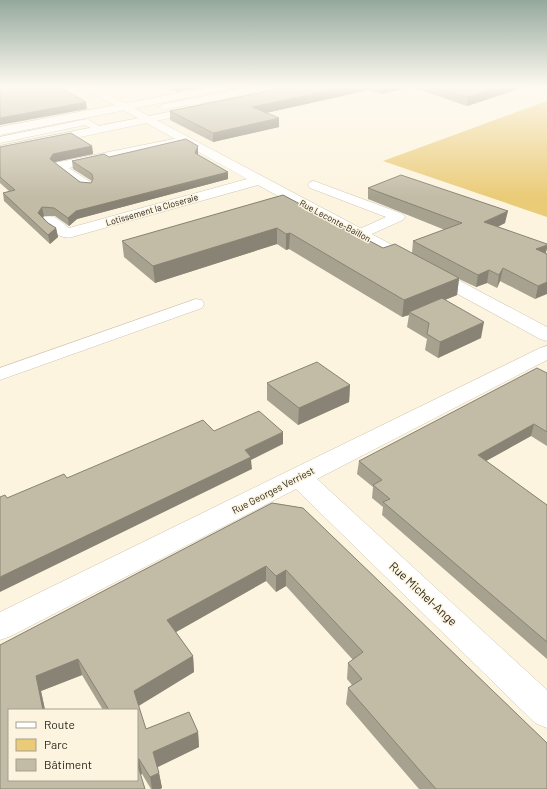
<svg xmlns="http://www.w3.org/2000/svg" width="547" height="789" viewBox="0 0 547 789" font-family="Barlow,sans-serif">
	<style>
		.green { fill: #eacb78 }
		.lines { fill: none; stroke-linecap: round; stroke-linejoin: round }
		.service-casing { stroke: #cdc5b1; stroke-width: 1 }
		.minor-casing { stroke: #cdc5b1; stroke-width: 1 }
		.primary-casing { stroke: #cdc5b1; stroke-width: 1 }
		.service { fill: #fff; fill-rule: evenodd }
		.minor { fill: #fff; fill-rule: evenodd }
		.primary { fill: #fff; fill-rule: evenodd }
		.wall { fill: #a7a18f; fill-rule: evenodd }
		.shaded-wall { fill: #888374 }
		.building { fill: #c2bba6; stroke: #888374 }
		.labels { text-anchor: middle; stroke-width: 3; stroke-linejoin: round; paint-order: stroke }
		.far-street-label { font-size: 9px; fill: #221f17; stroke: #fcf4df }
		.street-label { font-size: 10px; fill: #221f17; stroke: #fcf4df }
		.near-street-label { font-size: 12px; fill: #221f17; stroke: #fcf4df }
	</style>
	<rect width="100%" height="100%" fill="#fcf4df"/>
	<polygon class="green" points="547,101 547,217 383,161"/>
	<g class="lines">
		<g class="service-casing">
			<g id="service">
				<polygon points="254,87 273,87 268,90 200,103 208,108 203,111 188,105 164,110 159,107 164,104"/>
				<polygon points="87,119 104,129 99,132 85,125 0,143 0,137"/>
				<polygon points="184,137 190,140 188,142 69,168 92,183 93,186 92,189 82,189 53,166 55,163 59,162"/>
				<polygon points="314,181 403,214 405,217 403,220 365,237 360,238 355,237 353,234 355,231 386,217 310,188 308,185 310,182"/>
				<polygon points="196,299 202,300 204,304 202,308 0,380 0,368"/>
			</g>
		</g>
		<g class="minor-casing">
			<g id="minor">
				<path d="M82 87H94L547 327V341L540 339 258 185 72 237C60 240 48 229 41 220L44 217C55 214 61 222 69 228L247 179Z"/>
				<polygon points="547,346 547,360 317,479 547,690 547,728 535,723 296,489 11,636 0,640 0,612 540,348"/>
			</g>
		</g>
		<g class="primary-casing">
			<g id="primary">
				<polygon points="211,87 231,87 226,90 0,135 0,127"/>
				<polygon points="199,106 205,109 203,111 0,154 0,146"/>
			</g>
		</g>
		<use href="#service" class="service"/>
		<use href="#minor" class="minor"/>
		<use href="#primary" class="primary"/>
	</g>
	<g class="wall">
		<polygon points="165,87 204,87 176,92"/>
		<polygon points="289,87 525,87 467,106 411,87 381,94 369,90 266,113 279,127 213,142 170,120 170,111"/>
		<polygon points="92,146 93,154 54,162 80,182 91,183 92,181 73,169 72,161 109,157 198,154 198,155 228,179 77,219 69,226 55,216 44,216 43,217 48,223 56,228 58,237 50,244 4,201 3,193 9,191 0,183 0,147"/>
		<polygon points="368,188 505,223 498,227 547,254 535,299 500,281 497,288 487,283 476,287 459,279 457,295 445,300 481,338 438,358 425,350 427,339 407,327 409,315 402,317 289,249 286,250 277,244 155,283 124,257 122,241 283,195 383,248 412,253 413,241 445,230 368,199"/>
		<polygon points="547,373 547,446 531,436 486,461 547,505 547,659 382,515 383,507 372,498 373,487 357,474 359,461"/>
		<polygon points="267,383 350,385 349,402 298,425 267,400"/>
		<path d="M272 503 303 508 547 743V789H419L346 704 348 688 352 685 347 679 348 663 353 660 286 586 276 592 266 581 176 632 193 656 194 672 138 706 146 729 189 712 198 732 199 747 157 767 159 773 162 788 160 789H151L142 774 140 775 145 789H0V645ZM82 675 103 710H137V780H9V710H45L41 691Z"/>
	</g>
	<g class="shaded-wall">
		<polygon points="176,87 204,87 176,92"/>
		<polygon points="228,87 247,87 228,90"/>
		<polygon points="272,87 285,87 272,89"/>
		<polygon points="347,87 369,87 369,90 252,116 252,107"/>
		<polygon points="382,87 411,87 381,94"/>
		<polygon points="502,87 525,87 467,106 468,97"/>
		<polygon points="86,102 87,109 0,125 0,118"/>
		<polygon points="279,118 279,127 213,142 213,133"/>
		<polygon points="92,146 93,154 55,162 52,166 50,159 53,154"/>
		<polygon points="198,146 198,154 195,161 195,153"/>
		<polygon points="228,172 228,179 77,219 69,226 68,218 76,211"/>
		<polygon points="42,207 44,216 40,221 38,213"/>
		<polygon points="508,211 505,223 482,234 484,222"/>
		<polygon points="56,228 58,237 50,244 48,235"/>
		<polygon points="277,228 277,244 155,283 153,266"/>
		<polygon points="290,233 289,249 286,250 286,234"/>
		<polygon points="547,245 547,249 545,256 536,249"/>
		<polygon points="503,268 500,281 497,288 499,275"/>
		<polygon points="489,270 487,283 476,287 478,275"/>
		<polygon points="459,278 457,295 412,313 409,312 409,315 402,317 404,300"/>
		<polygon points="547,282 547,294 535,299 538,286"/>
		<polygon points="484,322 481,338 438,358 440,342"/>
		<polygon points="350,385 349,402 298,425 299,408"/>
		<polygon points="534,424 531,436 475,467 478,455"/>
		<polygon points="283,432 283,444 251,460 252,469 0,592 0,577 245,450"/>
		<polygon points="266,566 266,581 169,636 167,620"/>
		<polygon points="286,570 286,586 276,592 276,576"/>
		<polygon points="193,656 194,672 137,707 134,691"/>
		<polygon points="78,659 82,675 41,691 45,710 43,710 36,676"/>
		<polygon points="198,732 199,747 156,768 153,752"/>
		<polygon points="137,759 139,759 142,774 139,775 137,765"/>
		<polygon points="159,773 162,788 160,789 152,789 150,777"/>
	</g>
	<g class="building">
		<polygon points="0,87 60,87 86,102 0,118"/>
		<polygon points="289,87 347,87 252,107 279,118 213,133 170,111"/>
		<polygon points="435,87 502,87 468,97"/>
		<polygon points="71,133 92,146 53,154 50,159 80,182 91,183 93,179 92,174 72,161 104,154 109,157 186,139 198,146 195,153 228,172 76,211 68,218 54,208 42,207 38,213 48,223 56,228 48,235 3,193 15,190 0,177 0,147"/>
		<polygon points="401,175 508,211 484,222 547,244 547,245 536,249 547,254 547,282 538,286 503,268 499,275 489,270 478,275 413,241 462,223 368,188"/>
		<polygon points="283,195 383,248 395,244 459,278 404,300 290,233 286,234 277,228 153,266 122,241"/>
		<polygon points="442,298 484,322 440,342 427,334 429,323 409,312"/>
		<polygon points="317,362 350,385 299,408 267,383"/>
		<polygon points="537,368 547,373 547,432 534,424 478,455 547,505 547,642 383,502 390,499 373,485 382,480 359,461"/>
		<polygon points="259,411 283,432 245,450 251,457 0,577 0,497 5,495 7,498 64,474 67,478 203,420 214,431"/>
		<polygon points="272,503 303,508 547,743 547,789 436,789 348,688 362,679 348,663 363,652 286,570 276,576 266,566 167,620 193,656 134,691 146,729 189,712 198,732 153,752 159,773 150,777 139,759 137,759 137,710 109,710 78,659 36,676 43,710 9,710 9,780 137,780 137,763 145,789 0,789 0,645"/>
	</g>
	<linearGradient id="sky" x2="0" y2="1"><stop stop-color="#95a89c"/><stop offset="0.44" stop-color="#fefaf1"/><stop offset="1" stop-color="#fefaf1" stop-opacity="0"/></linearGradient>
	<rect width="547" height="197" fill="url(#sky)"/>
	<g class="labels">
		<g class="far-street-label">
			<text transform="translate(152 210) rotate(-16)" y="3">Lotissement la Closeraie</text>
			<text transform="translate(335 221) rotate(28)" y="3">Rue Leconte-Baillon</text>
		</g>
		<g class="street-label">
			<text transform="translate(273 490) rotate(-27)" y="4">Rue Georges Verriest</text>
		</g>
		<g class="near-street-label">
			<text transform="translate(423 594) rotate(43)" y="4">Rue Michel-Ange</text>
		</g>
	</g>
	<rect x="8" y="709" width="130" height="72" fill="#fcf4df" stroke="#a59f8f"/>
	<rect x="16" y="722" width="20" height="6" fill="#ffffff" stroke="#a59f8f"/>
	<text x="44" y="729" font-size="12" fill="#221f17">Route</text>
	<rect x="16" y="739" width="20" height="12" fill="#eacb78" stroke="#a59f8f"/>
	<text x="44" y="749" font-size="12" fill="#221f17">Parc</text>
	<rect x="16" y="759" width="20" height="12" fill="#c2bba6" stroke="#a59f8f"/>
	<text x="44" y="769" font-size="12" fill="#221f17">Bâtiment</text>
</svg>
